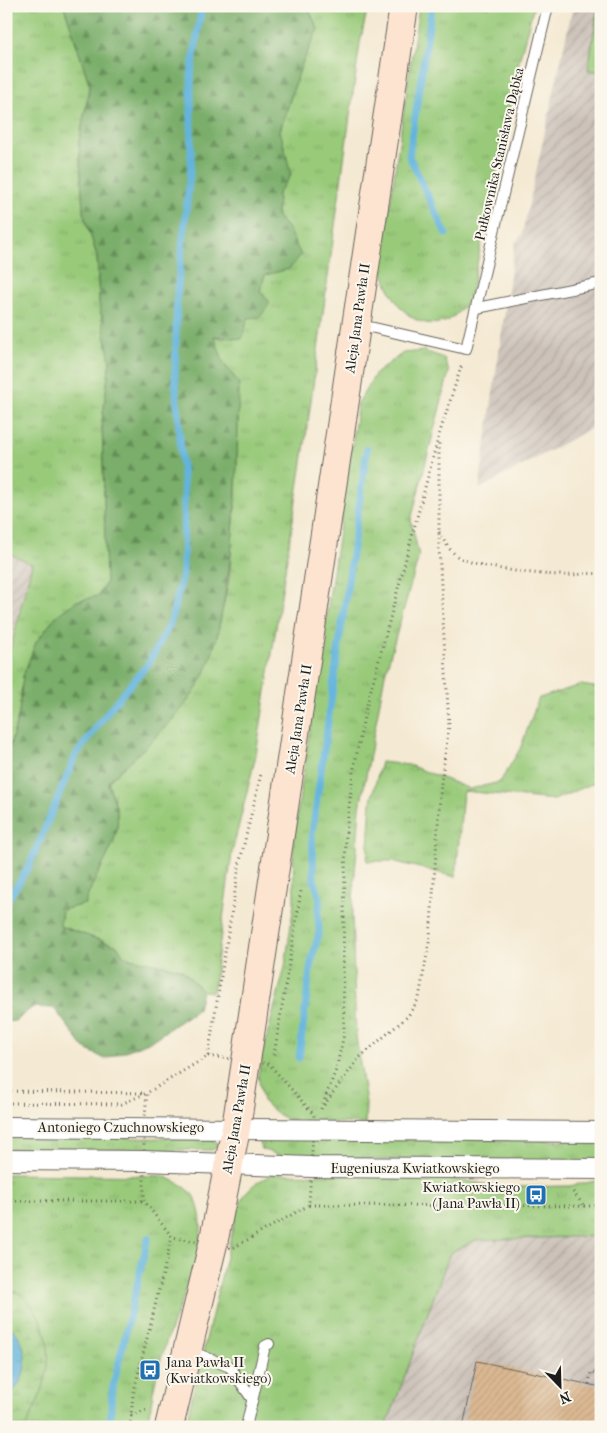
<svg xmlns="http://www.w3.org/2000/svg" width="607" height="1433" viewBox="0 0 607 1433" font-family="'IM FELL French Canon',serif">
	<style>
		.industrial { fill: url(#industrial-furrows) }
		.grass { fill: url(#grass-tufts); stroke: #5a734b }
		.forest { fill: url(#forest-firs); stroke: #4b6543 }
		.wetland { fill: url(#wetland-marsh); stroke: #5a734b }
		.park { fill: #99ca7a; stroke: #5a734b }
		.water { fill: url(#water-ripples); stroke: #3f687c }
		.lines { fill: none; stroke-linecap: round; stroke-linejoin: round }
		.stream { stroke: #62b4dd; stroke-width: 7 }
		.building { fill: url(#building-hatch) }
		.lane-casing { stroke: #68645c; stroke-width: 12 }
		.street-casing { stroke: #68645c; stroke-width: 22 }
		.secondary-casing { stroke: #68645c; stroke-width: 30 }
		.path { stroke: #68645c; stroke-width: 3; stroke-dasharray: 1 4; stroke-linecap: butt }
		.lane { stroke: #fff; stroke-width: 10 }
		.street { stroke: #fff; stroke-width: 20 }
		.secondary { stroke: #fde4d1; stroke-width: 28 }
		.labels { text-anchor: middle; stroke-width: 4; stroke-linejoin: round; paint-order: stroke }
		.street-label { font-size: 14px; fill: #1c1c1c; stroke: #fbf7ec }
		.poi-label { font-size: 14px; fill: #1c1c1c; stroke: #fbf7ec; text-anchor: end }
	</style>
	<defs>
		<pattern id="industrial-furrows" width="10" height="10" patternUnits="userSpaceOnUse" patternTransform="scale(1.25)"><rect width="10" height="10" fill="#ccc2b9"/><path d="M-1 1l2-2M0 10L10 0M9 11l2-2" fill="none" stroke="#afa69e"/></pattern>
		<pattern id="grass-tufts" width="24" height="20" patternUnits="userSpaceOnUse" patternTransform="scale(1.25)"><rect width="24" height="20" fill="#99ca7a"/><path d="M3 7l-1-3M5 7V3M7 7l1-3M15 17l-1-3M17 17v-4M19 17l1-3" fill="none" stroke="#83ad69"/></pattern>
		<pattern id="forest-firs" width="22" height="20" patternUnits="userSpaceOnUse" patternTransform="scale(1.25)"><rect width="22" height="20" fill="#7aae6a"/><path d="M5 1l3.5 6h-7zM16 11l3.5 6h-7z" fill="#638d56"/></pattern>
		<pattern id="wetland-marsh" width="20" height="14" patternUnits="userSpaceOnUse" patternTransform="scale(1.25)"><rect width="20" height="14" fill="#99ca7a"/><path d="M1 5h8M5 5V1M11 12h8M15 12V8" fill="none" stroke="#83ad69"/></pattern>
		<pattern id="water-ripples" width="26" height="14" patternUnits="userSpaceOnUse" patternTransform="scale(1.25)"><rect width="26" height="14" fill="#62b4dd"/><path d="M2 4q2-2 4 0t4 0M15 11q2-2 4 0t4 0" fill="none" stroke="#549abd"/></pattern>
		<pattern id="building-hatch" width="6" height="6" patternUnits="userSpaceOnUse" patternTransform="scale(1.25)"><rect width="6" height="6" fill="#dcb993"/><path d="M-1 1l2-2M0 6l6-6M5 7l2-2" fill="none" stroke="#bc9e7e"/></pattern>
	</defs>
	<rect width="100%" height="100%" fill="#fbf7ec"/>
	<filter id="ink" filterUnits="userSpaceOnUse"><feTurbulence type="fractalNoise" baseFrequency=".02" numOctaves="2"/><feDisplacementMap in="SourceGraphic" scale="10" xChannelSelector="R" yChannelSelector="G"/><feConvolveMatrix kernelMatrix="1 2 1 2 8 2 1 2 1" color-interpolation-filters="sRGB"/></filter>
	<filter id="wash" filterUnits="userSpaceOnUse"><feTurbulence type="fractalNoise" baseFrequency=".0096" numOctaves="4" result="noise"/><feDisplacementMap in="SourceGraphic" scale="20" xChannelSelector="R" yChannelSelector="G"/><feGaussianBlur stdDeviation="1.12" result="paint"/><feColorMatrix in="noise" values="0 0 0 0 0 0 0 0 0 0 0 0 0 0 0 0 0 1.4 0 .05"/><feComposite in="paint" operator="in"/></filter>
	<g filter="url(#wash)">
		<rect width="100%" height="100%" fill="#f4e9d2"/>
		<g class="industrial">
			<polygon points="573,6 601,6 601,423 479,489 515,242 522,235"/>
			<polygon points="6,552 32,564 6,659"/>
			<polygon points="601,1236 601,1427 386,1427 450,1253 476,1240"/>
		</g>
		<g class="grass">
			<polygon points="6,6 64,6 90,86 79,141 83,211 97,256 99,303 110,361 102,421 106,583 98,596 77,601 23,676 19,713 10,746 6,750 6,666 32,564 6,552"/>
			<path d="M307 6H368L360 43 306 437 256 755 232 853 213 992 202 991 182 969 125 957 117 946 60 926 62 910 85 903C93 874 122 844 117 812 116 803 111 792 108 782L177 713 217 636 229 579 236 497 239 383 224 364 214 336 224 339 248 318 265 275 289 269 288 229 277 216 278 193 291 175 280 131 301 66 318 29Z"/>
			<path d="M419 6H534L520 57 470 298C463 307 455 318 444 322 408 332 388 294 381 266Z"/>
			<polygon points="425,351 444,358 449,372 411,520 419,556 385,674 360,808 352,913 356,1036 366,1103 365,1124 288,1120 277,1114 263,1101 258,1076 260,1063 285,967 294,903 293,843 358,403 376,373 403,353"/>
			<polygon points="581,685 601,688 601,780 554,800 463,791 456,877 392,861 367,861 371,801 381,762 409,765 470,789 500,782 520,749 539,698"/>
			<polygon points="6,1136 209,1139 219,1144 219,1146 212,1150 6,1149"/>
			<polygon points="262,1137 601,1141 601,1164 287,1158 261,1149 258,1140"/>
			<path d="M6 1174 163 1176C177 1182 191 1187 197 1203 212 1242 182 1297 169 1334 159 1363 150 1396 149 1427H6Z"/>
			<path d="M274 1174 432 1176 504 1187 569 1186 601 1180V1236L476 1240 450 1253 386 1427H185L238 1207C248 1187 253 1183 274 1174Z"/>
		</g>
		<path class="forest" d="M64 6H307L318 29 301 66 280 130 291 175 278 193 277 216 288 229 301 255 289 269 265 275 260 291 270 303 260 317 248 318 242 339 214 336 224 364 239 383C237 461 237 540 221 617 217 637 212 661 202 679 180 719 140 751 108 782 110 792 116 802 117 812 122 844 93 874 85 904L62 910 60 926 117 946 125 957 182 969 202 991 198 1009 151 1041 105 1059 84 1048 54 1008 33 1007 15 1021 6 1022V750L10 746 19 713 23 676 36 642 57 615 77 601 98 596 106 583 102 421 110 361 99 303 97 256 83 211 79 141 90 86Z"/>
		<path class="wetland" d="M6 1289C21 1291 28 1299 35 1311 60 1351 46 1389 25 1427H6Z"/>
		<polygon class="park" points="598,6 601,6 601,72 588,70"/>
		<path class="water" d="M6 1329 14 1330C31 1351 29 1381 6 1397Z"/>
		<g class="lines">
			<g class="stream">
				<polyline points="432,6 409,156 446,234"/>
				<polyline points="6,903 29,866 76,755 113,705 148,664 170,624 183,574 184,491 175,376 177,295 191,165 191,75 202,6"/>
				<polyline points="299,1058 311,963 319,932 318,916 320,899 314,880 312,834 367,449"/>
				<polyline points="110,1427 112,1391 148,1238"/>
			</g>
		</g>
		<g id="blocks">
			<polygon class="building" points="477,1361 601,1387 601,1427 463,1427"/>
		</g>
	</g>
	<g filter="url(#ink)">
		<use href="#blocks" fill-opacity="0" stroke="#68645c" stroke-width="1"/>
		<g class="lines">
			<g class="lane-casing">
				<g id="lane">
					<polyline points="477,308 601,283"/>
					<polyline points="357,324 466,349 548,6"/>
					<polyline points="188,1350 230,1367 252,1399"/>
					<polyline points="246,1427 265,1346 269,1344"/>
				</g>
			</g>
			<g class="street-casing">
				<g id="street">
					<polyline points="6,1127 601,1132"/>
					<polyline points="6,1160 144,1161 311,1167 601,1169"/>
				</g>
			</g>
			<g class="secondary-casing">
				<polyline id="secondary" points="169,1427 213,1244 236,1128 404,6"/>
			</g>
			<g class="path">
				<path d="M439 532C444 541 449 550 457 556 474 568 541 575 563 575 576 576 588 572 601 574"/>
				<polyline points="274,1055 301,891"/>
				<polyline points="208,1056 240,861 261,774"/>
				<polygon points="208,1056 269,1064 314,1115 309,1205 233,1248 172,1237 144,1201 144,1127 147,1093"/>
				<polyline points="6,1091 144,1093"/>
				<polyline points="6,1103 121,1104 147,1093"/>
				<polyline points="324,1105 359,1058 408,1016 419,998 430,937 441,783 449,726 439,549 439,443"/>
				<polyline points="321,1109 336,1070 344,1034 343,959 346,833 353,773 365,712 439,435 462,364"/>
				<polyline points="573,1192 585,1207"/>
				<polyline points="6,1201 144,1201"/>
				<polyline points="309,1205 601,1206"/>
				<polyline points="589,1384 591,1372 601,1374"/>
				<polyline points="131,1415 146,1410"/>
				<polyline points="130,1427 133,1395 172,1237"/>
			</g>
			<use href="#lane" class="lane"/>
			<use href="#street" class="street"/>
			<use href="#secondary" class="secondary"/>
		</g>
	</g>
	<defs>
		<g id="bus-square" transform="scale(1.125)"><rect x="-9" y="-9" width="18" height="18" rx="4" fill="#1f6fb2" stroke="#fbf7ec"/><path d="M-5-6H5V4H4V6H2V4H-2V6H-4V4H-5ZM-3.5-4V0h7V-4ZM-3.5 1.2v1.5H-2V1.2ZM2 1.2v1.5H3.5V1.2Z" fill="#fff"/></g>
	</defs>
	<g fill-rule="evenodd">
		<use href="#bus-square" x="536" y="1195"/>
		<use href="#bus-square" x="150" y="1370"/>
	</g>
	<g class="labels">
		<g class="street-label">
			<text transform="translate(499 154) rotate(-77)" y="5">Pułkownika Stanisława Dąbka</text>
			<text transform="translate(357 318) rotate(-82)" y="5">Aleja Jana Pawła II</text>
			<text transform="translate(298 719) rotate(-81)" y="5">Aleja Jana Pawła II</text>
			<text transform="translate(236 1119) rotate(-80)" y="5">Aleja Jana Pawła II</text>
			<text x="121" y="1132">Antoniego Czuchnowskiego</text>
			<text x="415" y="1173">Eugeniusza Kwiatkowskiego</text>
		</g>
		<g class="poi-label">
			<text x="520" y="1192">Kwiatkowskiego<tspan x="520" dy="16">(Jana Pawła II)</tspan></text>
			<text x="166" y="1367" text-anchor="start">Jana Pawła II<tspan x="166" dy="16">(Kwiatkowskiego)</tspan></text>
		</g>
	</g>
	<rect width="607" height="1433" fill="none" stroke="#fbf7ec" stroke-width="25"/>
	<g transform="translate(560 1386) rotate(157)" stroke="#fbf7ec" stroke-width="4" paint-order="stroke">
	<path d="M0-4L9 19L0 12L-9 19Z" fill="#1c1c1c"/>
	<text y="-8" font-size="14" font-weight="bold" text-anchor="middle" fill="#1c1c1c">N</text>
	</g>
</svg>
